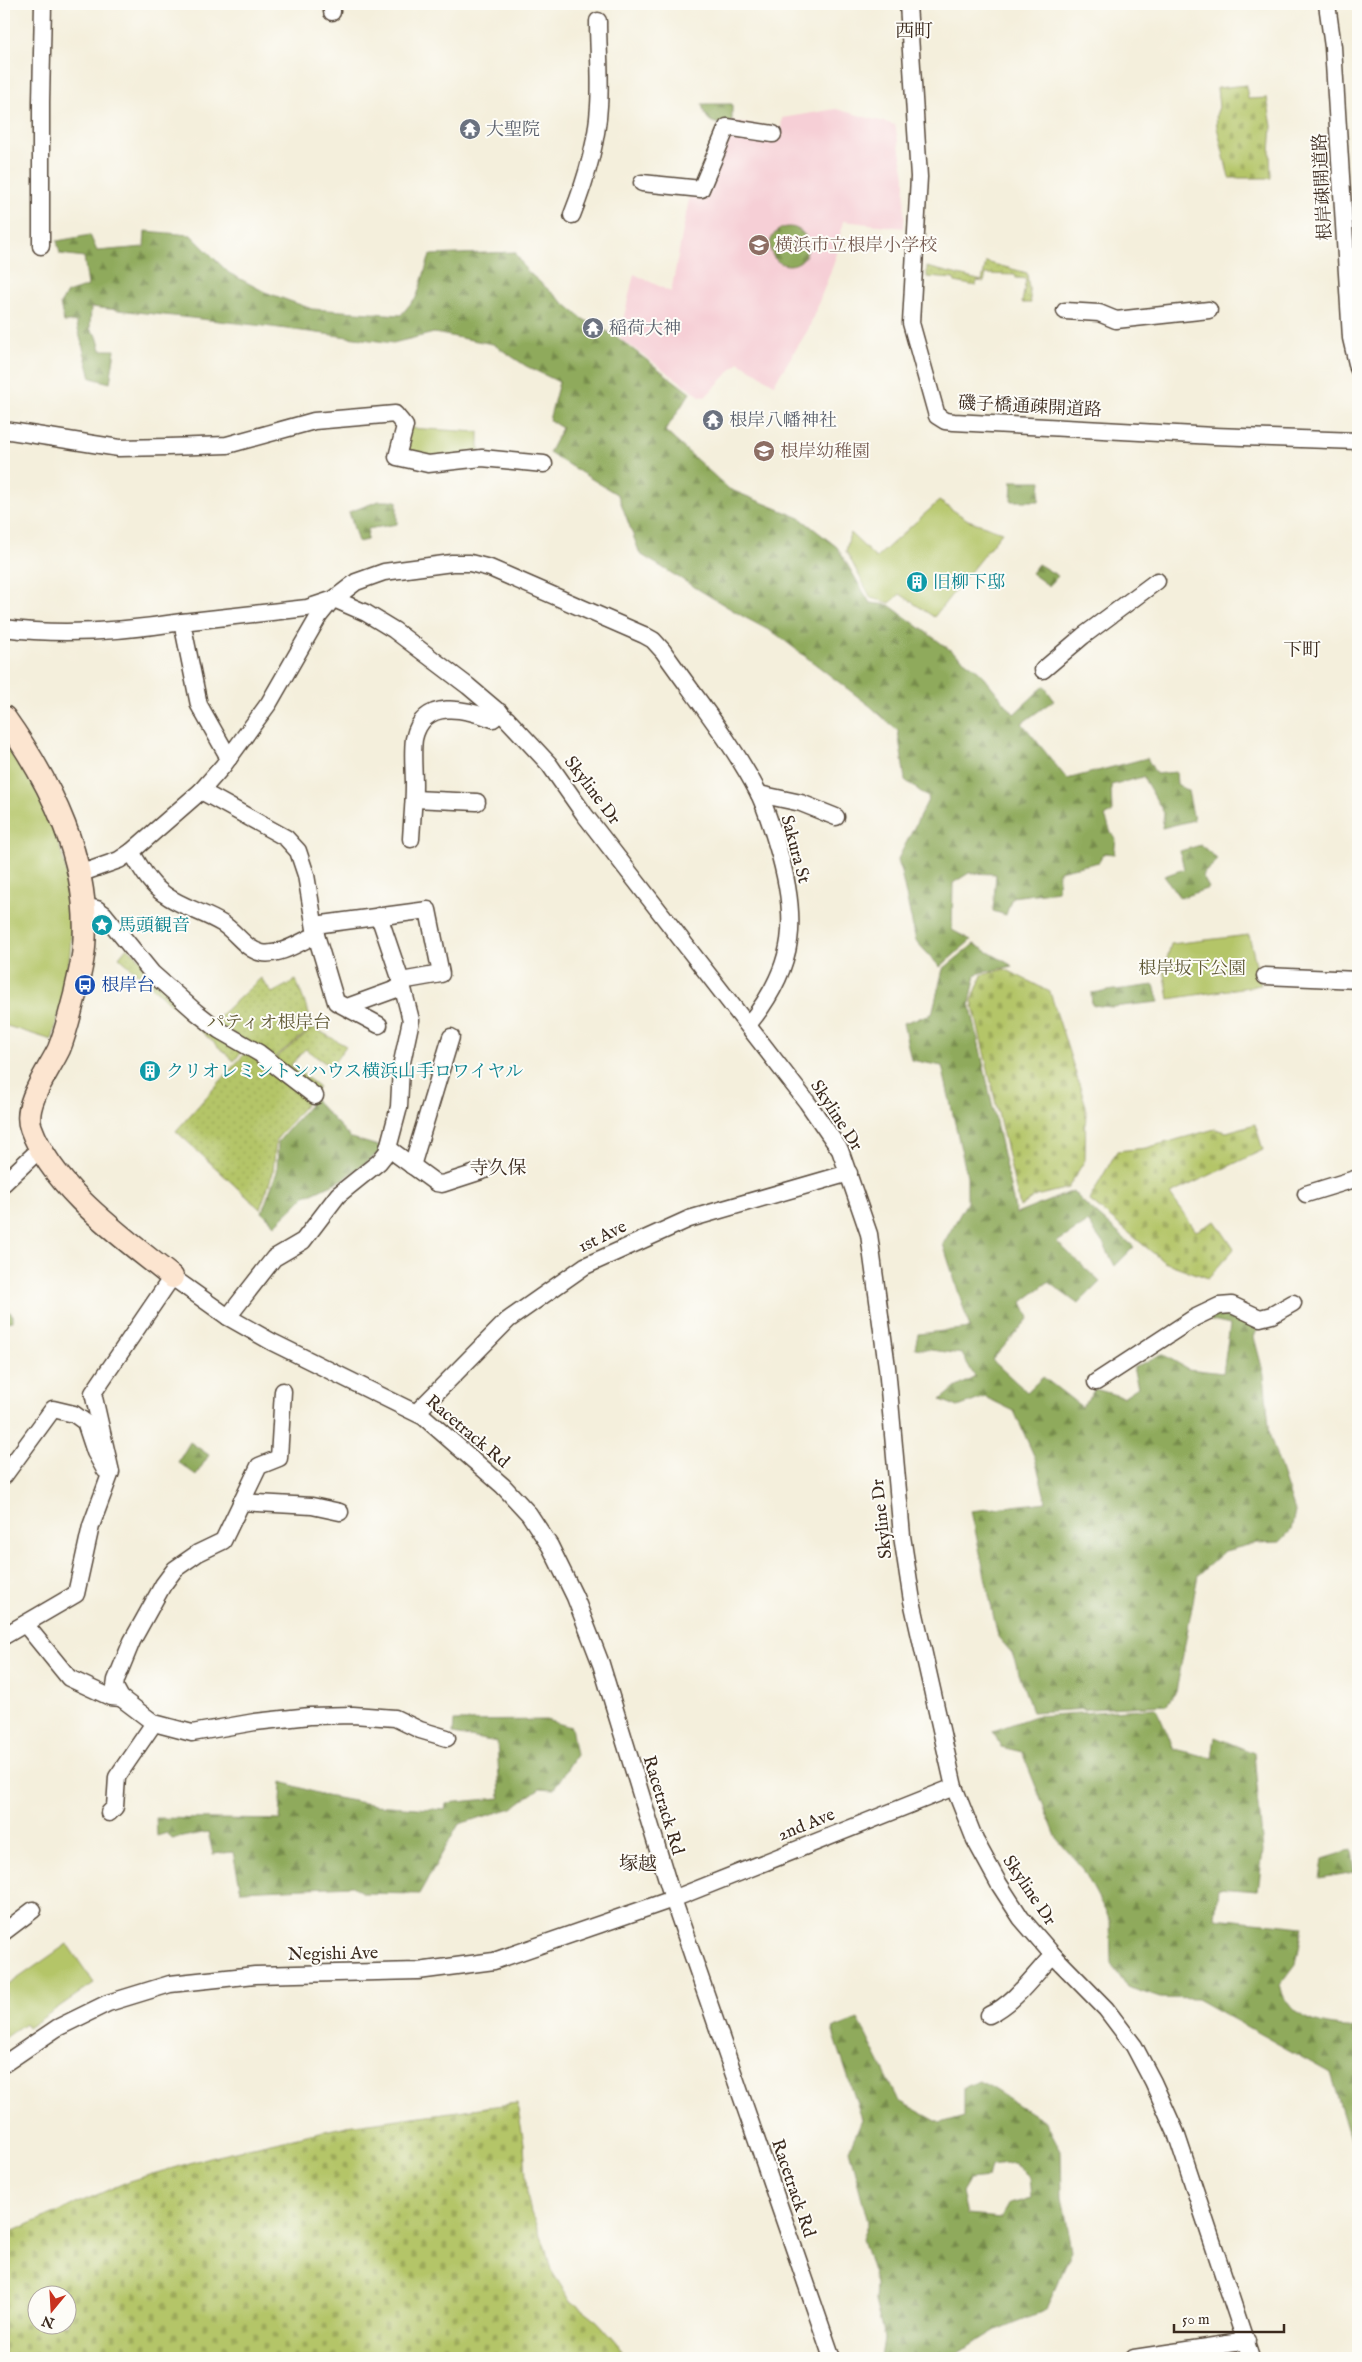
<svg xmlns="http://www.w3.org/2000/svg" width="1362" height="2362" viewBox="0 0 1362 2362" font-family="'IM FELL English','Noto Serif JP',serif">
	<style>
		.built { fill: #f6cfd6 }
		.grass { fill: url(#grass-dots); stroke: #787843 }
		.forest { fill: url(#forest-firs); stroke: #656a3d; fill-rule: evenodd }
		.cemetery { fill: url(#cemetery-stones); stroke: #787843; fill-rule: evenodd }
		.park { fill: #b4c568; stroke: #787843 }
		.lines { fill: none; stroke-linecap: round; stroke-linejoin: round }
		.street-casing { stroke: #57483a; stroke-width: 19 }
		.secondary-casing { stroke: #57483a; stroke-width: 25 }
		.street { stroke: #fff; stroke-width: 16 }
		.secondary { stroke: #fce5d0; stroke-width: 22 }
		.labels { text-anchor: middle; stroke-width: 4; stroke-linejoin: round; paint-order: stroke }
		.worship-label { font-size: 18px; fill: #5b616d; stroke: #fdfcf7; text-anchor: start }
		.street-label { font-size: 18px; fill: #3b2a1e; stroke: #fdfcf7 }
		.education-label { font-size: 18px; fill: #785e54; stroke: #fdfcf7; text-anchor: start }
		.culture-label { font-size: 18px; fill: #0d838f; stroke: #fdfcf7; text-anchor: start }
		.park-label { font-size: 18px; fill: #5f5834; stroke: #fdfcf7 }
		.transit-label { font-size: 18px; fill: #164399; stroke: #fdfcf7; text-anchor: start }
		.neighbourhood-label { font-size: 19px; fill: #3b2a1e; stroke: #fdfcf7 }
	</style>
	<defs>
		<pattern id="grass-dots" width="8" height="8" patternUnits="userSpaceOnUse" patternTransform="scale(1.25)"><rect width="8" height="8" fill="#b4c568"/><path d="M2 2h.1M6 6h.1" fill="none" stroke="#9ca95a" stroke-width="1.8" stroke-linecap="round"/></pattern>
		<pattern id="forest-firs" width="22" height="20" patternUnits="userSpaceOnUse" patternTransform="scale(1.25)"><rect width="22" height="20" fill="#8faa5c"/><path d="M5 1l3.5 6h-7zM16 11l3.5 6h-7z" fill="#768b4b"/></pattern>
		<pattern id="cemetery-stones" width="16" height="16" patternUnits="userSpaceOnUse" patternTransform="scale(1.25)"><rect width="16" height="16" fill="#b4c568"/><path d="M2 7V4a2 2 0 0 1 4 0v3zM10 15v-3a2 2 0 0 1 4 0v3z" fill="#9ca95a"/></pattern>
	</defs>
	<rect width="100%" height="100%" fill="#fdfcf7"/>
	<filter id="ink" filterUnits="userSpaceOnUse"><feTurbulence type="fractalNoise" baseFrequency=".02" numOctaves="2"/><feDisplacementMap in="SourceGraphic" scale="10" xChannelSelector="R" yChannelSelector="G"/><feConvolveMatrix kernelMatrix="1 2 1 2 8 2 1 2 1" color-interpolation-filters="sRGB"/></filter>
	<filter id="wash" filterUnits="userSpaceOnUse"><feTurbulence type="fractalNoise" baseFrequency=".0096" numOctaves="4" result="noise"/><feDisplacementMap in="SourceGraphic" scale="20" xChannelSelector="R" yChannelSelector="G"/><feGaussianBlur stdDeviation="1.12" result="paint"/><feColorMatrix in="noise" values="0 0 0 0 0 0 0 0 0 0 0 0 0 0 0 0 0 1.4 0 .05"/><feComposite in="paint" operator="in"/></filter>
	<g filter="url(#wash)">
		<rect width="100%" height="100%" fill="#f4efdc"/>
		<polygon class="built" points="836,109 895,125 905,176 904,228 843,221 834,263 808,330 774,384 739,362 705,397 700,396 621,339 622,325 634,274 671,292 690,194 732,122 781,128 782,118"/>
		<g class="grass">
			<polygon points="986,262 1027,273 1031,303 1022,303 1026,279 1016,278 1015,275 986,274 984,282 977,281 976,286 955,282 954,279 927,277 927,267 982,281"/>
			<polygon points="127,947 243,1050 234,1061 119,957"/>
			<polygon points="261,978 272,993 296,980 314,1027 272,1059 214,1021"/>
			<polygon points="314,1028 346,1046 331,1067 305,1049 291,1065 319,1087 314,1094 273,1060"/>
			<polygon points="246,1052 310,1099 276,1140 273,1173 260,1209 176,1131"/>
		</g>
		<g class="forest">
			<path d="M702 104H732V122C714 126 706 123 702 104Z"/>
			<circle cx="789" cy="246" r="19"/>
			<polygon points="145,231 191,235 229,273 265,292 312,309 401,315 417,296 430,255 515,252 526,270 558,298 583,319 614,335 690,393 665,431 729,489 800,518 837,547 870,603 889,605 979,671 1014,714 1044,686 1054,700 1022,723 1067,779 1147,758 1156,774 1176,772 1177,784 1188,791 1194,820 1162,828 1164,813 1143,777 1111,785 1112,813 1105,816 1111,833 1116,839 1114,854 1104,853 1099,862 1059,871 1058,891 1012,897 1006,915 993,911 996,874 969,873 953,883 952,930 971,940 940,967 916,941 898,859 929,798 905,780 898,731 870,706 776,634 744,617 640,554 618,495 549,453 562,428 549,420 559,382 526,366 493,344 434,333 393,343 264,326 91,307 90,329 97,336 101,350 115,350 110,383 91,378 76,322 64,322 60,304 67,293 88,286 84,257 60,254 57,241 90,235 97,251 144,247"/>
			<polygon points="1012,481 1041,481 1039,501 1011,501"/>
			<polygon points="379,501 397,501 397,524 368,529 367,540 358,542 349,512"/>
			<polygon points="1038,564 1058,576 1049,586 1031,573"/>
			<polygon points="1201,845 1218,860 1202,875 1209,888 1180,898 1164,876 1184,869 1180,851"/>
			<polygon points="974,944 1013,966 976,974 970,1003 1016,1214 1073,1191 1082,1201 1134,1247 1115,1266 1104,1245 1088,1222 1057,1242 1100,1282 1078,1304 1048,1282 1022,1302 1029,1318 992,1360 1027,1392 1043,1377 1082,1407 1095,1389 1123,1397 1138,1387 1133,1368 1162,1354 1188,1369 1223,1373 1230,1325 1208,1320 1228,1309 1261,1321 1254,1337 1264,1375 1270,1436 1295,1511 1291,1530 1280,1542 1256,1543 1225,1551 1198,1575 1176,1692 1166,1705 1032,1712 1012,1653 998,1637 971,1511 1046,1502 1035,1458 1014,1411 985,1397 958,1407 941,1400 955,1388 975,1377 962,1354 915,1348 918,1334 970,1328 943,1244 967,1202 967,1176 942,1066 911,1060 903,1023 932,1014 943,969"/>
			<polygon points="1154,985 1159,1002 1112,1007 1092,1005 1091,993"/>
			<polygon points="314,1099 351,1138 385,1148 344,1179 305,1196 275,1225 262,1212 277,1172 278,1142"/>
			<polygon points="4,1306 13,1315 13,1321 4,1322"/>
			<polygon points="190,1442 209,1455 196,1475 178,1462"/>
			<path d="M1156 1708 1174 1749 1212 1758 1215 1737 1254 1753 1263 1851 1258 1891 1218 1888 1215 1918 1303 1927 1296 1965 1281 1985C1288 2021 1327 2028 1358 2027V2150L1351 2142 1330 2073 1197 1999 1160 1998 1127 1987 1111 1964 1110 1920 1083 1869 1057 1839 1022 1752 1001 1747 993 1731 1035 1716Z"/>
			<polygon points="546,1720 571,1727 576,1755 554,1789 540,1788 512,1808 459,1824 419,1894 363,1893 352,1886 241,1891 233,1852 213,1854 208,1832 172,1839 167,1833 157,1836 156,1818 280,1820 282,1782 326,1796 375,1805 445,1810 446,1803 500,1798 497,1742 453,1734 454,1721"/>
			<polygon points="1352,1850 1355,1872 1320,1878 1323,1859"/>
			<path d="M858 2019 899 2101 940 2123 964 2116V2087L980 2081 1046 2122 1061 2151 1062 2197 1072 2250 1047 2309 996 2330 950 2358H881L884 2338 875 2301 876 2284 862 2238 868 2222 849 2150 862 2119 832 2029ZM1013 2163 1030 2177 1032 2198 1010 2204 1002 2218 967 2215 962 2192 969 2180 988 2178 991 2166Z"/>
		</g>
		<g class="cemetery">
			<polygon points="1246,85 1248,99 1267,98 1272,126 1270,152 1271,178 1229,178 1217,127 1216,115 1219,107 1217,88"/>
			<polygon points="1005,969 1050,992 1086,1106 1085,1160 1068,1188 1036,1196 1020,1207 972,1001 982,975"/>
			<polygon points="1255,1124 1263,1150 1170,1194 1196,1231 1215,1221 1234,1249 1208,1278 1164,1262 1089,1200 1117,1151 1146,1148 1215,1129 1227,1132"/>
			<path d="M517 2103 524 2143 527 2194 531 2213 545 2246 551 2270 570 2300 597 2321 617 2343 625 2358H4V2235L129 2181 217 2155 347 2126ZM38 2294H68V2324H38Z"/>
		</g>
		<g class="park">
			<polygon points="408,428 479,432 479,455 428,461 401,455"/>
			<polygon points="939,501 968,520 1002,532 934,617 900,594 890,603 871,598 846,551 850,533 876,558"/>
			<path d="M4 735C17 759 33 782 45 807 82 890 76 956 52 1040L4 1025Z"/>
			<polygon points="1249,935 1261,985 1169,999 1164,970 1171,944"/>
			<polygon points="67,1944 94,1983 28,2028 25,2023 4,2038 4,1997 6,1995 4,1988"/>
		</g>
	</g>
	<g filter="url(#ink)">
		<g class="lines">
			<g class="street-casing">
				<g id="street">
					<polyline points="908,4 919,177 911,323 937,416 945,421 954,422 1214,436 1358,441"/>
					<polyline points="1327,4 1333,47 1351,338 1358,368"/>
					<polyline points="332,12 332,4"/>
					<polyline points="642,183 701,189 727,127 773,134"/>
					<path d="M572 215C586 180 597 144 599 106 601 78 598 49 598 21"/>
					<polyline points="41,246 41,102 43,4"/>
					<polyline points="1065,311 1099,313 1116,320 1209,310"/>
					<polyline points="4,430 119,448 168,447 227,445 314,421 395,414 405,426 397,457 428,464 482,458 544,464"/>
					<polyline points="334,599 366,613 394,630 468,686 507,719 549,764 584,814 807,1102 840,1150 869,1234 887,1367 902,1536 912,1601 954,1787 975,1840 999,1884 1021,1918 1053,1955 1106,2009 1134,2046 1153,2082 1176,2133 1251,2358"/>
					<path d="M4 628C62 636 125 631 182 622"/>
					<polyline points="1043,670 1083,636 1157,581"/>
					<path d="M229 758 199 705 182 622 307 608 334 599 356 582 384 572 452 563H470L490 568 644 635 653 640 663 651C695 697 732 742 758 792 766 808 772 828 777 845 799 918 797 965 748 1025"/>
					<polyline points="201,791 286,838 298,851 306,875 316,935 336,1002 379,1025"/>
					<polyline points="759,794 801,803 836,817"/>
					<polyline points="414,799 477,802"/>
					<path d="M411 839C412 821 414 803 414 785 414 771 412 754 414 739 423 697 466 709 493 719L500 712"/>
					<path d="M131 852C141 867 149 884 164 894 181 907 204 912 223 924 236 932 246 950 262 953 280 956 300 942 316 935"/>
					<polyline points="79,874 119,860 131,852 201,791 223,766 269,703 319,616 332,600"/>
					<polyline points="84,906 97,909 104,914 152,973 196,1012 219,1030 259,1053 315,1096"/>
					<polyline points="315,925 428,910 441,974 401,981"/>
					<polyline points="1265,976 1358,980"/>
					<polyline points="347,1007 402,987"/>
					<polyline points="388,1148 436,1183 442,1184 485,1170"/>
					<polyline points="412,1166 451,1037"/>
					<polyline points="4,1183 41,1148"/>
					<polyline points="1306,1194 1358,1178"/>
					<polyline points="228,1317 274,1258 303,1241 338,1195 379,1162 387,1152 399,1107 401,1067 411,1020 401,981 379,916"/>
					<polyline points="1096,1382 1194,1318 1219,1306 1232,1305 1260,1318 1272,1315 1293,1303"/>
					<polyline points="283,1391 279,1458 259,1466 223,1541 198,1553 175,1569 163,1585 132,1641 116,1680 115,1687 121,1698 154,1723 192,1733 255,1722 310,1716 353,1715 395,1718 420,1730 447,1738"/>
					<polyline points="417,1412 508,1320 585,1266 689,1219 849,1173"/>
					<polyline points="4,1476 53,1409 74,1414 85,1422 95,1452 105,1470"/>
					<polyline points="241,1502 312,1506 340,1512"/>
					<polyline points="25,1624 69,1678 110,1697 121,1698"/>
					<polyline points="4,1636 76,1594 91,1526 111,1472 93,1393 172,1277 228,1317 272,1342 424,1417 503,1486 529,1514 550,1546 575,1597 601,1664 673,1899 832,2358"/>
					<polyline points="109,1813 115,1807 117,1777 154,1723"/>
					<polyline points="4,1932 33,1910"/>
					<path d="M989 2015C1015 2003 1033 1976 1053 1955"/>
					<polyline points="4,2064 57,2028 108,2003 170,1984 255,1975 418,1971 494,1961 673,1899 954,1787"/>
					<polyline points="1134,2358 1247,2341"/>
				</g>
			</g>
			<g class="secondary-casing">
				<path id="secondary" d="M4 717C51 783 91 862 84 947 83 963 78 979 75 995 70 1013 66 1032 59 1049 49 1070 22 1105 31 1128 53 1189 124 1238 172 1277"/>
			</g>
			<use href="#street" class="street"/>
			<use href="#secondary" class="secondary"/>
		</g>
	</g>
	<defs>
		<g id="temple-disc" transform="scale(1.125)"><circle r="9.5" fill="#6b7280" stroke="#fdfcf7"/><path d="M0-6L5-2H3V0L6.5 2.5H4V6H1.5V3h-3V6H-4V2.5H-6.5L-3 0V-2H-5Z" fill="#fff"/></g>
		<g id="school-disc" transform="scale(1.125)"><circle r="9.5" fill="#8d6e63" stroke="#fdfcf7"/><path d="M0-5L7-2L0 1L-7-2ZM-4 1L0 2.5L4 1V4Q0 6-4 4Z" fill="#fff"/></g>
		<g id="building-disc" transform="scale(1.125)"><circle r="9.5" fill="#0f9aa8" stroke="#fdfcf7"/><path d="M-4-6H4V6H1V3H-1V6H-4ZM-2.5-4.3h1.7v1.8h-1.7ZM.8-4.3h1.7v1.8H.8ZM-2.5-1h1.7V.8h-1.7ZM.8-1h1.7V.8H.8Z" fill="#fff"/></g>
		<g id="sight-disc" transform="scale(1.125)"><circle r="9.5" fill="#0f9aa8" stroke="#fdfcf7"/><path d="M0-6L1.8-2.2L6-1.7L2.9 1.2L3.7 5.4L0 3.3L-3.7 5.4L-2.9 1.2L-6-1.7L-1.8-2.2Z" fill="#fff"/></g>
		<g id="bus-disc" transform="scale(1.125)"><circle r="9.5" fill="#1a4fb4" stroke="#fdfcf7"/><path d="M-5-6H5V4H4V6H2V4H-2V6H-4V4H-5ZM-3.5-4V0h7V-4ZM-3.5 1.2v1.5H-2V1.2ZM2 1.2v1.5H3.5V1.2Z" fill="#fff"/></g>
	</defs>
	<g fill-rule="evenodd">
		<use href="#temple-disc" x="470" y="129"/>
		<use href="#school-disc" x="759" y="245"/>
		<use href="#temple-disc" x="593" y="328"/>
		<use href="#temple-disc" x="713" y="420"/>
		<use href="#school-disc" x="764" y="451"/>
		<use href="#building-disc" x="917" y="582"/>
		<use href="#sight-disc" x="102" y="925"/>
		<use href="#bus-disc" x="85" y="985"/>
		<use href="#building-disc" x="150" y="1071"/>
	</g>
	<g class="labels">
		<g class="worship-label">
			<text x="486" y="135">大聖院</text>
			<text x="609" y="334">稲荷大神</text>
			<text x="729" y="426">根岸八幡神社</text>
		</g>
		<g class="street-label">
			<text transform="translate(1322 187) rotate(-93)" y="6">根岸疎開道路</text>
			<text transform="translate(1030 406) rotate(3)" y="6">磯子橋通疎開道路</text>
			<text transform="translate(593 790) rotate(53)" y="6">Skyline Dr</text>
			<text transform="translate(796 849) rotate(75)" y="6">Sakura St</text>
			<text transform="translate(837 1115) rotate(57)" y="6">Skyline Dr</text>
			<text transform="translate(602 1236) rotate(-26)" y="6">1st Ave</text>
			<text transform="translate(468 1431) rotate(40)" y="6">Racetrack Rd</text>
			<text transform="translate(881 1519) rotate(-96)" y="6">Skyline Dr</text>
			<text transform="translate(664 1805) rotate(73)" y="6">Racetrack Rd</text>
			<text transform="translate(806 1824) rotate(-22)" y="6">2nd Ave</text>
			<text transform="translate(1030 1890) rotate(56)" y="6">Skyline Dr</text>
			<text transform="translate(333 1953) rotate(-1)" y="6">Negishi Ave</text>
			<text transform="translate(794 2188) rotate(71)" y="6">Racetrack Rd</text>
		</g>
		<g class="education-label">
			<text x="775" y="251">横浜市立根岸小学校</text>
			<text x="780" y="457">根岸幼稚園</text>
		</g>
		<g class="culture-label">
			<text x="933" y="588">旧柳下邸</text>
			<text x="118" y="931">馬頭観音</text>
			<text x="166" y="1077">クリオレミントンハウス横浜山手ロワイヤル</text>
		</g>
		<g class="park-label">
			<text x="1192" y="974">根岸坂下公園</text>
			<text x="269" y="1028">パティオ根岸台</text>
		</g>
		<g class="transit-label">
			<text x="101" y="991">根岸台</text>
		</g>
		<g class="neighbourhood-label">
			<text x="914" y="37">西町</text>
			<text x="1302" y="656">下町</text>
			<text x="498" y="1174">寺久保</text>
			<text x="638" y="1870">塚越</text>
		</g>
	</g>
	<rect width="1362" height="2362" fill="none" stroke="#fdfcf7" stroke-width="20"/>
	<g transform="translate(52 2310) rotate(198)"><circle r="24" fill="#fdfcf7" stroke="#afa8a0"/>
	<path d="M0-4L9 19L0 12L-9 19Z" fill="#c8321e"/>
	<text y="-8" font-size="14" font-weight="bold" text-anchor="middle" fill="#3b2a1e">N</text>
	</g>
	<path d="M1174 2324v8h110v-8" fill="none" stroke="#3b2a1e" stroke-width="2.5"/>
	<text x="1182" y="2324" font-size="15" fill="#3b2a1e" stroke="#fdfcf7" stroke-width="4" paint-order="stroke">50 m</text>
</svg>
